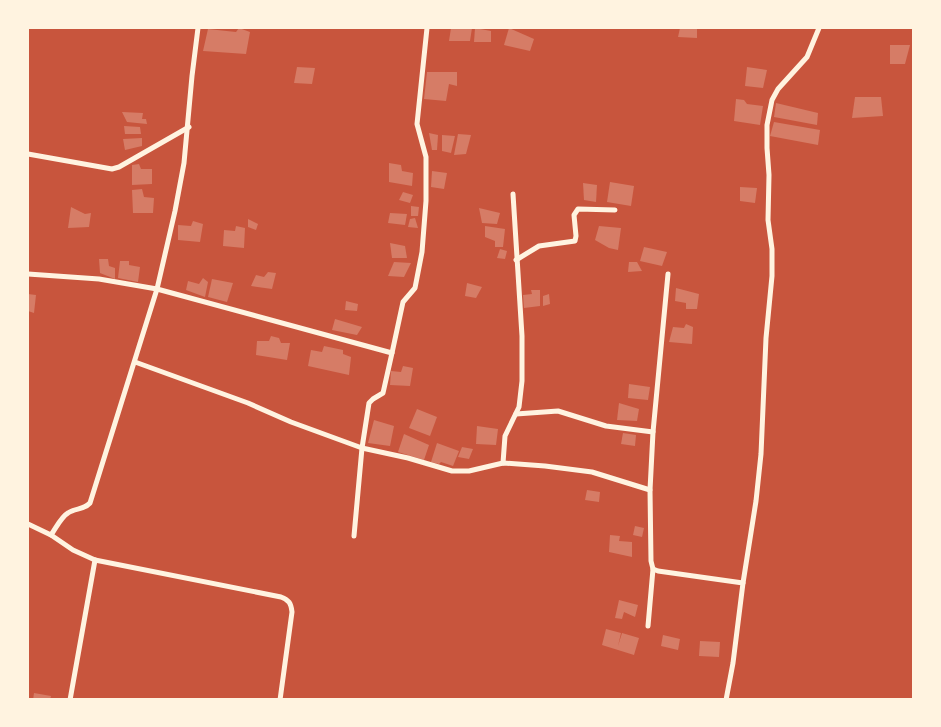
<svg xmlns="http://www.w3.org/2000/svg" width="941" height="727" viewBox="0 0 941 727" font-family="'Asap Condensed',sans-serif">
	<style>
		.building { fill: #d67c66 }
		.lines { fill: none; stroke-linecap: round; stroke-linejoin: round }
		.minor { stroke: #fff3e0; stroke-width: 5 }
	</style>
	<rect width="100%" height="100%" fill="#c8553d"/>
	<g class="building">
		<polygon points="239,28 250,32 246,54 203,51 208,29 236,32"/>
		<polygon points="451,28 472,28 470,41 449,41"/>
		<polygon points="475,28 491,31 491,42 474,42"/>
		<polygon points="509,28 534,39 530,51 504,45"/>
		<polygon points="680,28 697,28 697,38 678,37"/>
		<polygon points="890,45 910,45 905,64 890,64"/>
		<polygon points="297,67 315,68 312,84 294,83"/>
		<polygon points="747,67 767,70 763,88 745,86"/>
		<polygon points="427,72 457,72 457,86 449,84 446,101 424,99"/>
		<polygon points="855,97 881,97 883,116 852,118"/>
		<polygon points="736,99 744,100 747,104 763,106 760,125 734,121"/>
		<polygon points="776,103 818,113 817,125 774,117"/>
		<polygon points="122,112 143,113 142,119 146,119 147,124 127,122"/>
		<polygon points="774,122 820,130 818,145 770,136"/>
		<polygon points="124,126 140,127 141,134 125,134"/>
		<polygon points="429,133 438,135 437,150 432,150"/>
		<polygon points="458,134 471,135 466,154 454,155"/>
		<polygon points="442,135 455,136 451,153 442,151"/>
		<polygon points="142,138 142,146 125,150 123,139"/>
		<polygon points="389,163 401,165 402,171 413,173 412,186 389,182"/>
		<polygon points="139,164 141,169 152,169 152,184 132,185 132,165"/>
		<polygon points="432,171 447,173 444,189 431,187"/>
		<polygon points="610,182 634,186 631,206 607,202"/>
		<polygon points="583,183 597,185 596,202 584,200"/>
		<polygon points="740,187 757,188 755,203 740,201"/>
		<polygon points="142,189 144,197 154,198 153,213 133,213 132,190"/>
		<polygon points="403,192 413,195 410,203 399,200"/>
		<polygon points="411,206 419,207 418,216 411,216"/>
		<polygon points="71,207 85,214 91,213 89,227 68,228"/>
		<polygon points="479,208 500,213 497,224 482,223"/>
		<polygon points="390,213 407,214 405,225 388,223"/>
		<polygon points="415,218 418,228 408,227 410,219"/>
		<polygon points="248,219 258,224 256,230 248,227"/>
		<polygon points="193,221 203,224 200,242 178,240 178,225 191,226"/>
		<polygon points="236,226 245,228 244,248 223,246 224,230 235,231"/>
		<polygon points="485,226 505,229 503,247 495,247 495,241 485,237"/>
		<polygon points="599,226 621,228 618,250 609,248 595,240"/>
		<polygon points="390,243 405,246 407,258 392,258"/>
		<polygon points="644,247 667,252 662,266 640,261"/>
		<polygon points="500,249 507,251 505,259 497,258"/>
		<polygon points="99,259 108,259 109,266 115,268 115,279 100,273"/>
		<polygon points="120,261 129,261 129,265 140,267 138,282 118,278"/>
		<polygon points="394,262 411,263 404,277 388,276"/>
		<polygon points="629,262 637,262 642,271 628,272"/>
		<polygon points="268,272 276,273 272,289 251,286 256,275 264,277"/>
		<polygon points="203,278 208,282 205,297 186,290 188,281 199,284"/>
		<polygon points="212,279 233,283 227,302 208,297"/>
		<polygon points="467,283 482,287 476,298 465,296"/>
		<polygon points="676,288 699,294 697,309 686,309 686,303 675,301"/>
		<polygon points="531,290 540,290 540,306 524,308 523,295 532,294"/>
		<polygon points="28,294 36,295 34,313 28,311"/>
		<polygon points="549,294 550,304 543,306 543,296"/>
		<polygon points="346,301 358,304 357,311 345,310"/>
		<polygon points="335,319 362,327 357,335 332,330"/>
		<polygon points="686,324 693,327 692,344 669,342 673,327 684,328"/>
		<polygon points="271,336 279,338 281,343 290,343 287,360 256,355 257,341 269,341"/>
		<polygon points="324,346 343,350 343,354 351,357 349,375 308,366 311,350 322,352"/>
		<polygon points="403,366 413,368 410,386 390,385 391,371 401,372"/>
		<polygon points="629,384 650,387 648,400 628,398"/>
		<polygon points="619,403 639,409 637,421 617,420"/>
		<polygon points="417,409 437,417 430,436 409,428"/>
		<polygon points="374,420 394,426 390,446 368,443"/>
		<polygon points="477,426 498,429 496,445 476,444"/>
		<polygon points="623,433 636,435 635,446 621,444"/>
		<polygon points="404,434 429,445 424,460 398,452"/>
		<polygon points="437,443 459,451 453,466 441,462 439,464 431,462"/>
		<polygon points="462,447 473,449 469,459 458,457"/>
		<polygon points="587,490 600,492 599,502 585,500"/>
		<polygon points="635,526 644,528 642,537 633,535"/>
		<polygon points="610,535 620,536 619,541 632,542 632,557 609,552"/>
		<polygon points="619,600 638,605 635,617 624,612 622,619 615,618"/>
		<polygon points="606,629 621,633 618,646 622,633 639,638 634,655 602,645"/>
		<polygon points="663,635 680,639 678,650 661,646"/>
		<polygon points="700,641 720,642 719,657 699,656"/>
		<polygon points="34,693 51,696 50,700 33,700"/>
	</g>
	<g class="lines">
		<g class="minor">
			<polyline points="28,154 112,169 119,167 189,127"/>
			<polyline points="516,260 539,246 575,241 576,236 574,215 578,209 615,210"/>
			<polyline points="28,274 99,279 157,289 392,353 383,393 373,399 369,403 362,448 354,536"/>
			<polyline points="392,353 403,302 415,288 422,252 426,201 426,157 417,124 427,28"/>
			<polyline points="135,362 248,403 291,422 362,448 408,458 452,471 469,471 503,463 545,466 592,472 650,490 651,561 653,569 658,571 743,583 733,663 726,700"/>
			<polyline points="516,414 558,411 606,426 653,432"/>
			<polyline points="503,463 505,436 519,407 522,381 522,336 513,194"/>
			<polyline points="650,490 653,432 668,274"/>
			<path d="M28 524 51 535C56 528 61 517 68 513 75 508 84 510 90 503L157 289 175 211 184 163 192 76 198 28"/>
			<path d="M51 535 73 550 95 560 281 597C289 600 291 603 292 612L280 700"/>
			<polyline points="743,583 756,501 761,454 766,338 772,276 772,249 768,220 769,175 767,148 767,125 772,100 778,89 807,57 819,28"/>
			<polyline points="648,626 653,569"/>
			<polyline points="70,700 95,560"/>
		</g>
	</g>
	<rect width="941" height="727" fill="none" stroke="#fff3e0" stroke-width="58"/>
</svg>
